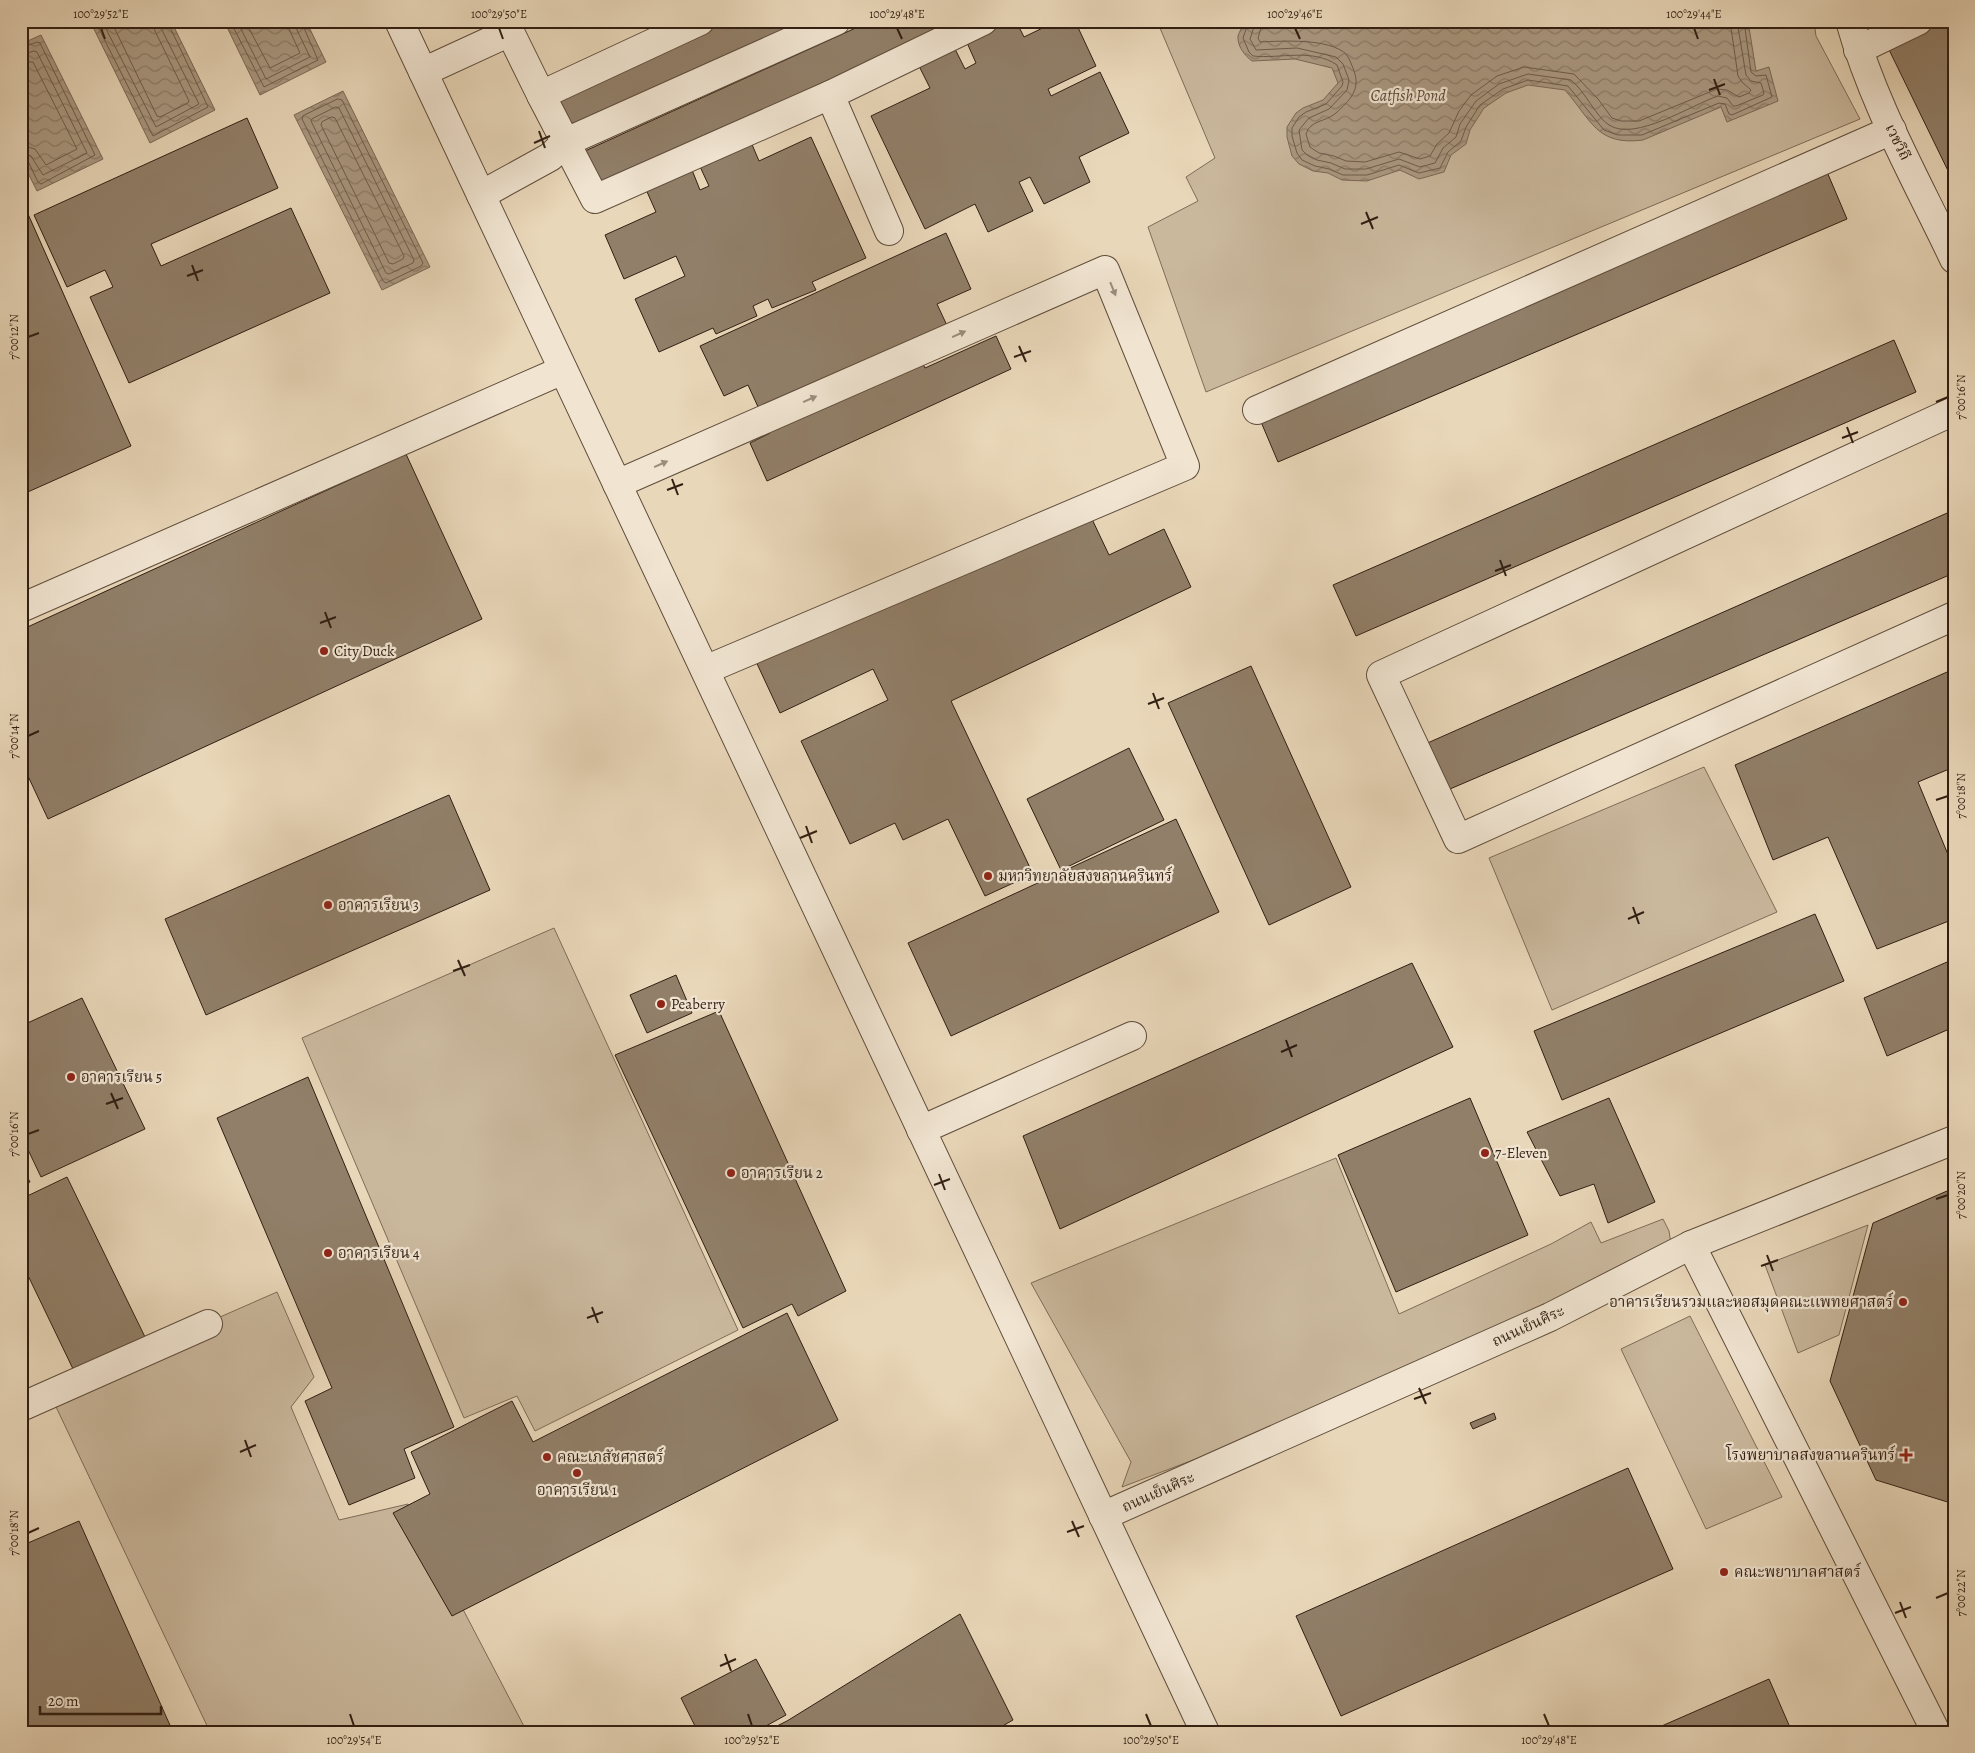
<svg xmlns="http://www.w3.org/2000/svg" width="1975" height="1753" viewBox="0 0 1975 1753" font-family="Alegreya,'Noto Serif Thai',serif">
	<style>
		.green { fill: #cab89d; stroke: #7e6c58 }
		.water { fill: url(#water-waves); stroke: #7a6855 }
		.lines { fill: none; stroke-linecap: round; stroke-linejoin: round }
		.shore { stroke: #6e5c4a; stroke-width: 1 }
		.building { fill: #917f69; stroke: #311f13 }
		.minor-casing { stroke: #5f4d3c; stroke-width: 30 }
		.minor { stroke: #f1e5d2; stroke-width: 28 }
		.oneway { fill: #9b8c7c }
		.ticks { fill: none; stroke: #311f13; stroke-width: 2 }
		.poi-dot { fill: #8f2418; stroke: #f1e5d2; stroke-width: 2 }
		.labels { text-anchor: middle; stroke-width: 4.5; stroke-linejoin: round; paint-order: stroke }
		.street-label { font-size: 15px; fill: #311f13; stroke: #f1e5d2 }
		.poi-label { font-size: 15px; fill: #311f13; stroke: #f1e5d2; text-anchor: start }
		.water-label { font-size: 16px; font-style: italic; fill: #5b493a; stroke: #f1e5d2 }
		.neatline { fill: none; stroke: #311f13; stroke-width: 2 }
		.ticks-label { font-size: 12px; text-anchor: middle; fill: #311f13 }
	</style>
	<defs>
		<pattern id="water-waves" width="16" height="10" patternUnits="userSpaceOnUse" patternTransform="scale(1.25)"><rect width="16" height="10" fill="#aa9881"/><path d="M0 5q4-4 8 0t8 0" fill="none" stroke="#8b7b68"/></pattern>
	</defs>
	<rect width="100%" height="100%" fill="#e9d7b9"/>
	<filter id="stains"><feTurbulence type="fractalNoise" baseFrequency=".004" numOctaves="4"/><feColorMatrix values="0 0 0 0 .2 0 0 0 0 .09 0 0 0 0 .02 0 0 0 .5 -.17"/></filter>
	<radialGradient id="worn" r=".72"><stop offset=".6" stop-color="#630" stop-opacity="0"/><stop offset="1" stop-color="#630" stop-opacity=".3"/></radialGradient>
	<g class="green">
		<polygon points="1157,21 1814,21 1816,36 1860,119 1206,392 1148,227 1198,201 1186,177 1215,158"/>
		<polygon points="1704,767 1777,912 1552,1010 1489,858"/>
		<polygon points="554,928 738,1330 535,1431 517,1396 464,1418 302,1038"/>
		<polygon points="1336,1158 1399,1314 1551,1244 1591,1222 1601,1243 1663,1219 1669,1231 1671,1244 1559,1302 1259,1435 1122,1487 1131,1462 1031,1283"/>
		<polygon points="1868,1225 1839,1335 1798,1353 1765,1265"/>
		<polygon points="277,1292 314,1377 291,1407 339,1520 408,1504 527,1732 210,1732 49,1392"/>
		<polygon points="1690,1316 1782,1497 1706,1529 1621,1349"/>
	</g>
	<g class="water">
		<polygon points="90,21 171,21 215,110 150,143"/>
		<polygon points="224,21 306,21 326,62 260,95"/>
		<path d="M1245 21H1748L1756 71 1769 67 1778 101 1727 122 1721 107 1643 140C1597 146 1592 121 1565 90L1528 85 1506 93 1484 108 1470 130 1466 144 1451 155 1444 172 1419 179 1400 170 1367 181 1342 180 1328 173 1313 171 1299 164 1292 156 1287 137V127L1296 113 1303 108 1323 100 1338 83 1332 68 1295 59 1252 61C1245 56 1237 46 1238 36 1239 32 1243 26 1245 21Z"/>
		<polygon points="41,35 103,159 37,191 21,159 21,44"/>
		<polygon points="343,91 430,267 382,290 294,115"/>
	</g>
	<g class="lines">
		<g class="shore">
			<polyline points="95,21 153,136 208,107 167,21"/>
			<polyline points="102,21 156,127 199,104 161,28 160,21"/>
			<polyline points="111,21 157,116 160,117 188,103 189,101 155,31 153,21"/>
			<polyline points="230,21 264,87 318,60 301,21"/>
			<polyline points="237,21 266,79 310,57 296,28 295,21"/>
			<polyline points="245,21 270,68 300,53 289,29 288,21"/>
			<path d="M1249 21 1243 38 1249 52 1253 56C1280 59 1313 48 1337 65L1343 82 1342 86 1326 104 1306 112 1299 117 1292 128V136L1297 153 1302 160 1315 166 1329 169 1343 175H1367L1399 165 1419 173 1440 168 1448 152 1461 141 1466 127 1480 105 1503 89 1528 80 1568 86 1604 130 1618 135H1642L1719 103 1725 104 1729 114 1732 115 1772 97 1766 75 1756 76 1751 72 1744 21"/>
			<path d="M1256 21 1250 39 1256 50 1297 48 1336 57 1343 64 1349 80 1347 90 1329 109 1309 118 1299 130 1302 150 1307 155 1317 160 1331 163 1345 169H1366L1399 159 1420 167 1435 163 1443 148 1456 137 1460 124 1476 101 1499 84 1528 74 1571 80C1585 91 1596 117 1609 125 1635 142 1691 105 1718 96L1727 98 1733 106H1736L1763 95 1764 93 1761 83 1751 81 1746 75 1737 21"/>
			<path d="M1263 21 1258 38 1260 42C1282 41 1329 38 1346 54 1350 59 1352 66 1354 71 1361 90 1349 101 1336 113 1326 122 1310 120 1306 134L1310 147 1319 153 1334 156 1346 161 1365 162 1399 152 1420 159 1430 156 1437 144 1449 133 1459 111 1471 95 1497 76 1524 67 1574 74 1598 99 1612 118 1621 121H1639L1717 89 1727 90 1739 97 1749 93 1751 90 1742 82 1738 76 1730 21"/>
			<polyline points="21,48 37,42 40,43 95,155 41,184 38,182 28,161 21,159"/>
			<polyline points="21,55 34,51 37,52 87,153 43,175 31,156 21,152"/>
			<polyline points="21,62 33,62 77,149 46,165 35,149 21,145"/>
			<polygon points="338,99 342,100 423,263 421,266 386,283 383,281 302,119 303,116"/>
			<polygon points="336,107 339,108 414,260 413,263 389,274 386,273 311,121 312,119"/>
			<polygon points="332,117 335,118 404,256 403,259 393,264 389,263 321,125 322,122"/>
		</g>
	</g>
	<g class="building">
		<polygon points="722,21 815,21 573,131 557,96"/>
		<polygon points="871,21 935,21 941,33 602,187 585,151"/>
		<polygon points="995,21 1016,21 1024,37 1057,21 1075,21 1096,66 1048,89 1051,96 1100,72 1129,133 1079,157 1090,182 1044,204 1030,177 1019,182 1033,211 988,232 975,204 925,229 871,116 930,88 919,66 955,49 965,69 976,63 964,36"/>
		<polygon points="1875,21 1954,21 1954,183"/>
		<polygon points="247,118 278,188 151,244 161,266 291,208 330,293 129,383 90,297 113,287 105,270 67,287 34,215"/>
		<polygon points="748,135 759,161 811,137 866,258 812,282 816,290 772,308 768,299 753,306 757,316 716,334 713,328 659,352 635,299 685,276 676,256 624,279 605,235 656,212 644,185 690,165 700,190 709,186 696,158"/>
		<polygon points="1822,160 1847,219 1278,462 1253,403"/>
		<polygon points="24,205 131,446 21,495 21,207"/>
		<polygon points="946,233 971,289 937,304 950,332 915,348 925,368 996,336 1011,369 767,481 750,443 770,433 748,385 724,396 700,346"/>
		<polygon points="1894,340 1916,392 1356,636 1333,585"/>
		<polygon points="406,454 482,619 48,819 21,761 21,630"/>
		<polygon points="1081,496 1109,555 1164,529 1191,587 951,701 1033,874 985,896 948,819 903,840 895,823 850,844 801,741 888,700 873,669 780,713 752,653"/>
		<polygon points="1954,510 1954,573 1443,792 1423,745"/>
		<polygon points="1251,666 1351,887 1269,925 1168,703"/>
		<polygon points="1954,669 1954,767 1918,782 1954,869 1954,919 1877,949 1828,837 1773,860 1735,765"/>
		<polygon points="1129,748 1164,820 1061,870 1027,799"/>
		<polygon points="449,795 490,890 206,1015 165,919"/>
		<polygon points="1176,819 1219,912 951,1036 908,943"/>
		<polygon points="1815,914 1844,981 1562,1100 1534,1031"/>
		<polygon points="1954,959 1954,1027 1887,1056 1864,998"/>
		<polygon points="1412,963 1453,1047 1060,1229 1023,1136"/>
		<polygon points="676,975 692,1013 647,1033 630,995"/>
		<polygon points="82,998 145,1129 41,1177 21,1135 21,1026"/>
		<polygon points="719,1011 846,1291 798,1316 792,1304 743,1328 615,1055"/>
		<polygon points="308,1077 454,1427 404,1449 415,1478 349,1505 305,1401 332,1388 217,1118"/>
		<polygon points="1470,1098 1528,1235 1396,1292 1338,1155"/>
		<polygon points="1609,1098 1655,1202 1608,1223 1594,1184 1560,1196 1527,1132"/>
		<polygon points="21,1165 30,1182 21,1186"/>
		<polygon points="67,1177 145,1337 74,1371 21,1261 21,1199"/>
		<polygon points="1954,1188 1954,1504 1876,1480 1830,1381 1873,1223"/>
		<polygon points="787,1313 838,1420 452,1616 393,1513 430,1494 411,1452 512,1401 533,1442"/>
		<polygon points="1494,1413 1496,1419 1473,1429 1470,1423"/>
		<polygon points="1628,1468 1673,1569 1341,1716 1296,1616"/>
		<polygon points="79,1521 173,1732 21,1732 21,1546"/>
		<polygon points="960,1614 1013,1720 992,1732 765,1732 787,1721"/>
		<polygon points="756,1659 786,1715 755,1732 698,1732 681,1698"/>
		<polygon points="1769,1679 1792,1732 1648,1732"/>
	</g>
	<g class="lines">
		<g class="minor-casing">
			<g id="minor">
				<polyline points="399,21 1205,1732"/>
				<path d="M1850 21C1873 104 1917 181 1954 259"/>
				<polyline points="1858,50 1918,21"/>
				<polyline points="423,72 510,32 541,95 700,21"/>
				<polyline points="541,95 595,199 830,95 983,21"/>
				<polyline points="830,95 889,231"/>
				<polyline points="481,195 550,157 566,142 836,21"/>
				<polyline points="1257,410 1892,130"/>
				<polyline points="1954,411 1381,675 1458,839 1954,616"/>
				<polyline points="617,484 1105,270 1185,466 705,670"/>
				<polyline points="21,608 563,370"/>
				<polyline points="921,1130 1132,1036"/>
				<polyline points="1691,1245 1936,1732"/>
				<polyline points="21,1407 208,1324"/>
				<polyline points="1103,1516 1550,1317 1691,1245 1954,1140"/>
			</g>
		</g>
		<use href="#minor" class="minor"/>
	</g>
	<defs><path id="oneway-solid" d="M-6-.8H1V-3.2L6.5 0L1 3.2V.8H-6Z" transform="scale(1.25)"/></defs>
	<g class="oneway">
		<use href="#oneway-solid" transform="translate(1113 289) rotate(68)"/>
		<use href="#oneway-solid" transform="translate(959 334) rotate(-24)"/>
		<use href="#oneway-solid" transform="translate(810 399) rotate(-24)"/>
		<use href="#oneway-solid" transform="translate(661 464) rotate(-24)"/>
	</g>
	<path class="ticks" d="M101 28 105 39M499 28 503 39M897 28 902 39M1295 28 1300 39M1694 28 1698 39M1714 79 1720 95M1709 90 1725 84M539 131 545 148M534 143 550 136M1366 212 1373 229M1361 224 1378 217M192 265 198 281M187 276 203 270M28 337 39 333M1019 346 1026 362M1014 357 1031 351M1936 402 1948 397M1847 427 1853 443M1842 438 1858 432M672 479 678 495M667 490 683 484M1500 560 1506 576M1495 571 1511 565M325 612 331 628M320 623 336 617M1153 693 1159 709M1148 704 1164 698M28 736 39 731M1936 800 1948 796M806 826 812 843M800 838 817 831M1633 907 1639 924M1628 919 1644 912M458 960 465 976M453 971 470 965M1286 1040 1292 1057M1281 1052 1297 1045M111 1093 118 1109M106 1104 123 1098M28 1134 39 1130M939 1174 945 1190M934 1185 950 1179M1936 1199 1948 1195M1767 1255 1773 1271M1761 1266 1778 1260M592 1307 598 1323M587 1318 603 1312M1419 1388 1426 1404M1414 1399 1431 1393M245 1440 251 1457M240 1452 256 1445M1072 1521 1079 1537M1067 1532 1084 1526M28 1533 39 1528M1936 1598 1948 1593M1900 1602 1906 1618M1895 1613 1911 1607M725 1654 731 1671M720 1666 736 1659M350 1714 354 1726M748 1714 752 1726M1146 1714 1151 1726M1544 1714 1549 1726"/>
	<g class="poi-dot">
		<circle cx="324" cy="651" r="5"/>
		<circle cx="988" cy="876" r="5"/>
		<circle cx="328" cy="905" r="5"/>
		<circle cx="661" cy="1004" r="5"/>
		<circle cx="71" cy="1077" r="5"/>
		<circle cx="1485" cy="1153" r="5"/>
		<circle cx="731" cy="1173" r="5"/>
		<circle cx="328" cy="1253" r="5"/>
		<circle cx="1903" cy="1302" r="5"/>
		<path d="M1903.5 1447.5h5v5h5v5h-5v5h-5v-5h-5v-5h5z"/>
		<circle cx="547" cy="1457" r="5"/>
		<circle cx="577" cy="1473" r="5"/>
		<circle cx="1724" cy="1572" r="5"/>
	</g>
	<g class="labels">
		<g class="street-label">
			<text transform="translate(1898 142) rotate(64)" y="5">เวชวิถี</text>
			<text transform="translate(1528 1326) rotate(-25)" y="5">ถนนเย็นศิระ</text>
			<text transform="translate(1158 1492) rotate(-24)" y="5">ถนนเย็นศิระ</text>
		</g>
		<g class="poi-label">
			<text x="334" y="656">City Duck</text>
			<text x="998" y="881">มหาวิทยาลัยสงขลานครินทร์</text>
			<text x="338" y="910">อาคารเรียน 3</text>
			<text x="671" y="1009">Peaberry</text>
			<text x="81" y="1082">อาคารเรียน 5</text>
			<text x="1495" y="1158">7-Eleven</text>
			<text x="741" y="1178">อาคารเรียน 2</text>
			<text x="338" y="1258">อาคารเรียน 4</text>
			<text x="1893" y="1307" text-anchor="end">อาคารเรียนรวมเเละหอสมุดคณะเเพทยศาสตร์</text>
			<text x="1895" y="1460" text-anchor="end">โรงพยาบาลสงขลานครินทร์</text>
			<text x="557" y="1462">คณะเภสัชศาสตร์</text>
			<text x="577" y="1495" text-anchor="middle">อาคารเรียน 1</text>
			<text x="1734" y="1577">คณะพยาบาลศาสตร์</text>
		</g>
		<g class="water-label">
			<text x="1408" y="101">Catfish Pond</text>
		</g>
	</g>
	<rect width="1975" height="1753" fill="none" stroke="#e9d7b9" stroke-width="55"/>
	<path d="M40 1706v8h121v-8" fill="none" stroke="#311f13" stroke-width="2.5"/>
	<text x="48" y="1706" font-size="15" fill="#311f13" stroke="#f1e5d2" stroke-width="4" paint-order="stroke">20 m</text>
	<rect x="28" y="28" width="1920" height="1698" class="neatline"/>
	<g class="ticks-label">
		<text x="101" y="18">100°29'52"E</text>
		<text x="499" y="18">100°29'50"E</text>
		<text x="897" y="18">100°29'48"E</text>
		<text x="1295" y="18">100°29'46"E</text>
		<text x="1694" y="18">100°29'44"E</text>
		<text transform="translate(14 337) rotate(-90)" y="4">7°00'12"N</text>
		<text transform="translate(1961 397) rotate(-90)" y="4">7°00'16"N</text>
		<text transform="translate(14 736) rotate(-90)" y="4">7°00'14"N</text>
		<text transform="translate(1961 796) rotate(-90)" y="4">7°00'18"N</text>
		<text transform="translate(14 1134) rotate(-90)" y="4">7°00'16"N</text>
		<text transform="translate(1961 1195) rotate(-90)" y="4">7°00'20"N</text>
		<text transform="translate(14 1533) rotate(-90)" y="4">7°00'18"N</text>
		<text transform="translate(1961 1593) rotate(-90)" y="4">7°00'22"N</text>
		<text x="354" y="1744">100°29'54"E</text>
		<text x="752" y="1744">100°29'52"E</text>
		<text x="1151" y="1744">100°29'50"E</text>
		<text x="1549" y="1744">100°29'48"E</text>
	</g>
	<rect width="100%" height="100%" filter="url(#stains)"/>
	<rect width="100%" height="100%" fill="url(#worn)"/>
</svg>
